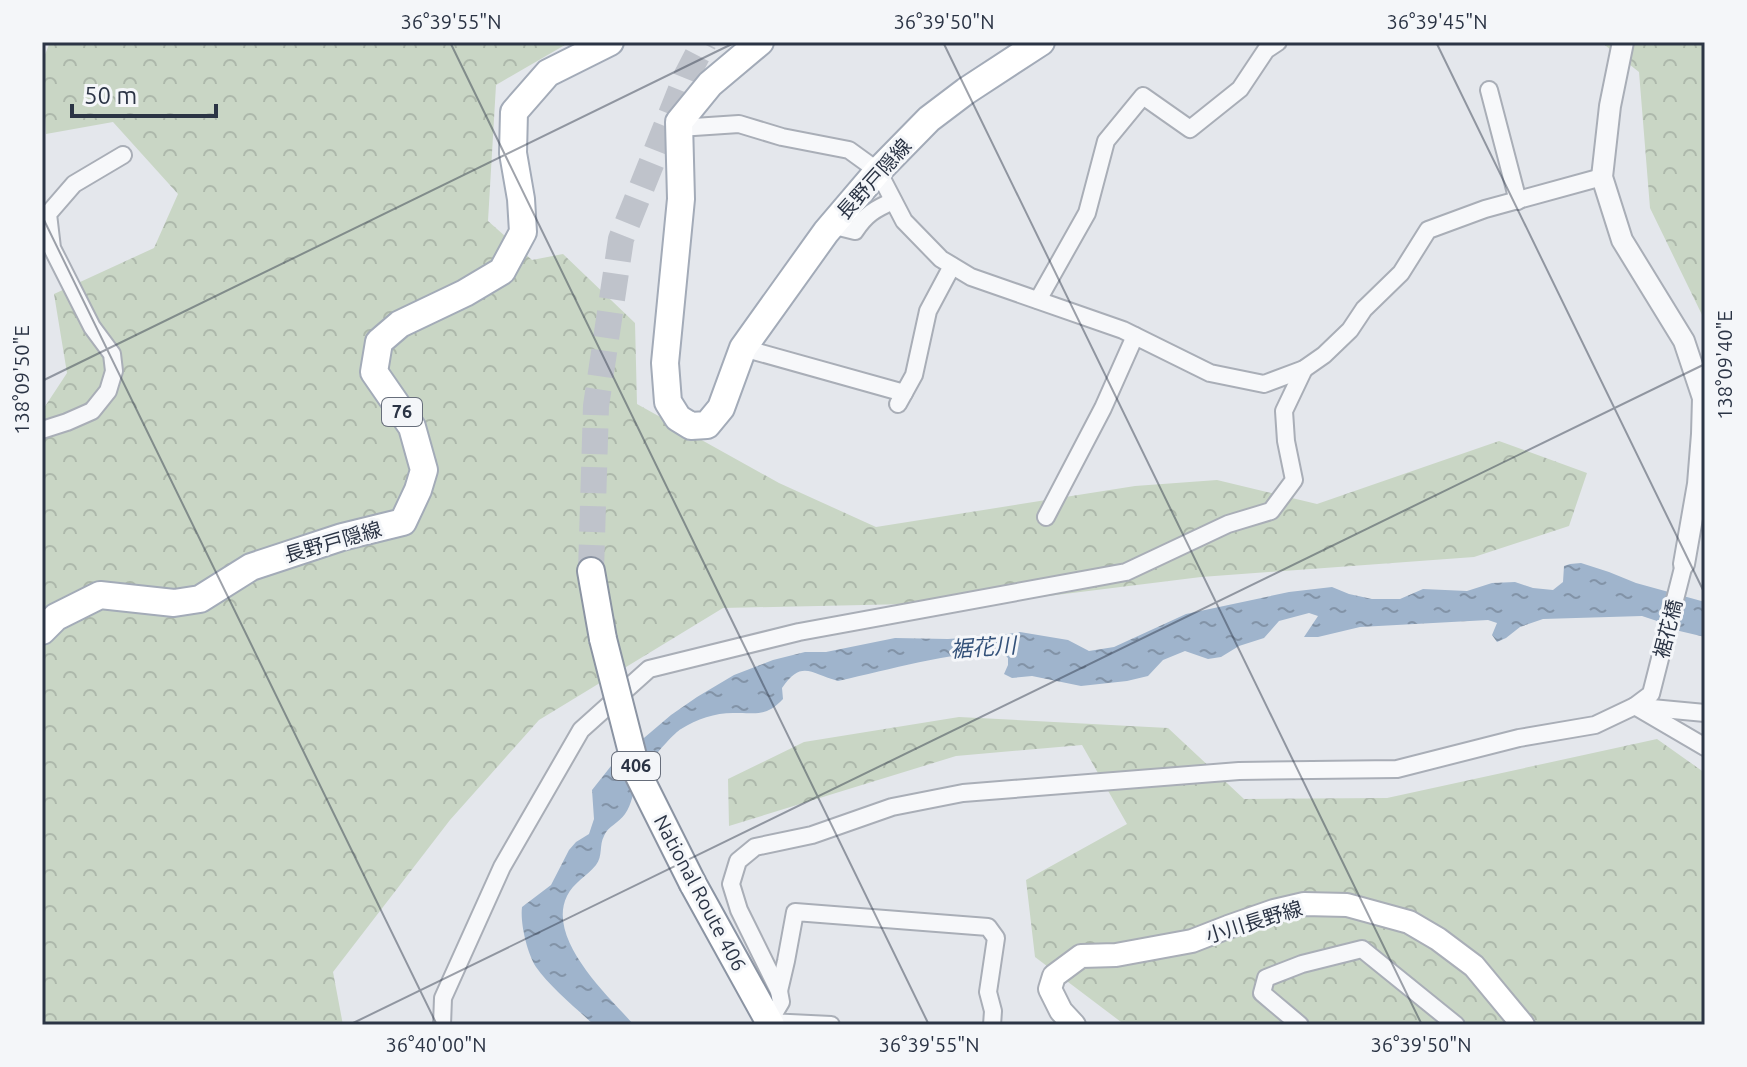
<svg xmlns="http://www.w3.org/2000/svg" width="1747" height="1067" viewBox="0 0 1747 1067" font-family="Ubuntu,'Noto Sans JP',sans-serif">
	<style>
		.forest { fill: url(#forest-crowns) }
		.water { fill: url(#water-ripples) }
		.lines { fill: none; stroke-linecap: round; stroke-linejoin: round }
		.trunk-tunnel { stroke: #bfc3cb; stroke-width: 26; stroke-dasharray: 26 13; stroke-linecap: butt }
		.minor-casing { stroke: #a9aeb7; stroke-width: 20 }
		.tertiary-casing { stroke: #a9aeb7; stroke-width: 24 }
		.secondary-casing { stroke: #a9aeb7; stroke-width: 26 }
		.primary-casing { stroke: #a3abb8; stroke-width: 30 }
		.trunk-casing { stroke: #8b94a3; stroke-width: 30 }
		.minor { stroke: #f7f8fa; stroke-width: 16 }
		.tertiary { stroke: #f7f8fa; stroke-width: 20 }
		.secondary { stroke: #fff; stroke-width: 22 }
		.primary { stroke: #fff; stroke-width: 26 }
		.trunk { stroke: #fff; stroke-width: 26 }
		.trunk-bridge-casing { stroke: #8b94a3; stroke-width: 30; stroke-linecap: butt }
		.trunk-bridge { stroke: #fff; stroke-width: 26 }
		.ticks { fill: none; stroke: #2b3445; stroke-width: 2; stroke-opacity: 0.45 }
		.labels { text-anchor: middle; stroke-width: 6; stroke-linejoin: round; paint-order: stroke }
		.shield { fill: #f4f6f9; stroke: #676e7b; stroke-width: 2 }
		.shield-label { font-size: 18px; font-weight: bold; fill: #2b3445 }
		.street-label { font-size: 20px; fill: #2b3445; stroke: #f4f6f9 }
		.water-label { font-size: 22px; font-style: italic; fill: #34527a; stroke: #f4f6f9 }
		.neatline { fill: none; stroke: #2b3445; stroke-width: 3 }
		.ticks-label { font-size: 20px; text-anchor: middle; fill: #2b3445 }
	</style>
	<defs>
		<pattern id="forest-crowns" width="20" height="18" patternUnits="userSpaceOnUse" patternTransform="scale(2)"><rect width="20" height="18" fill="#c9d6c5"/><path d="M2 6a3 3 0 1 1 6 0M12 15a3 3 0 1 1 6 0" fill="none" stroke="#adb8ab"/></pattern>
		<pattern id="water-ripples" width="26" height="14" patternUnits="userSpaceOnUse" patternTransform="scale(2)"><rect width="26" height="14" fill="#9fb4cc"/><path d="M2 4q2-2 4 0t4 0M15 11q2-2 4 0t4 0" fill="none" stroke="#8293a7"/></pattern>
	</defs>
	<rect width="100%" height="100%" fill="#e4e7ec"/>
	<g class="forest">
		<polygon points="50,42 570,42 496,85 488,221 532,260 563,254 635,323 637,404 779,483 876,527 1135,486 1217,480 1317,504 1499,441 1587,473 1569,526 1474,557 1201,577 1000,602 723,608 539,720 450,820 333,972 343,1025 42,1025 42,411 67,373 54,294 154,248 178,194 113,122 46,134 42,62"/>
		<polygon points="1601,42 1705,42 1705,321 1650,208 1639,72"/>
		<polygon points="959,717 1168,728 1244,799 1387,798 1657,739 1705,773 1705,1025 1125,1025 1035,957 1026,880 1127,824 1082,745 956,756 729,826 728,779 804,742"/>
	</g>
	<path class="water" d="M1581 563 1609 572 1636 583 1705 602V637L1671 629 1669 625 1642 616 1543 619 1520 627 1506 638 1497 642 1492 635 1497 623 1488 620 1360 627 1318 637H1304L1318 616 1309 613 1279 621 1264 638 1239 646 1221 657 1208 659 1185 651 1163 660 1148 676 1127 681 1081 686 1032 676 1012 678 1004 674 1008 665V658L1001 651C946 653 892 669 838 681 811 674 802 659 782 688L783 699C765 718 756 712 733 713 715 713 697 719 681 729 672 734 642 770 638 780 633 790 632 805 625 814 619 823 608 826 604 836 599 845 603 856 596 865 587 876 573 883 567 896 546 939 608 996 634 1025H594C577 1009 549 986 536 967 527 953 520 923 522 907L551 885 569 850 576 842 589 834 594 819 592 790 611 766 671 715 697 697 734 675 773 660 805 652H826L895 638 948 639 1003 635 1020 632 1068 640 1089 651 1114 647 1186 614 1289 592 1332 587 1349 594 1372 599H1400L1423 589 1467 591 1492 583 1515 582 1533 588 1553 590 1563 582 1564 566 1570 564Z"/>
	<g class="lines">
		<polyline class="trunk-tunnel" points="591,571 596,406 621,239 686,77 704,42"/>
		<g class="minor-casing">
			<g id="minor">
				<polyline points="1489,90 1518,201"/>
				<polyline points="679,128 739,124 782,137 849,150 878,171 904,221 941,259 971,277 1123,330 1210,373 1264,384 1304,369 1324,355 1350,330 1364,309 1401,273 1428,230 1485,209 1602,177"/>
				<path d="M831 225 855 231C866 214 875 209 893 201"/>
				<polyline points="1038,300 1087,213 1106,141 1143,96 1190,129 1240,89 1266,50 1278,42"/>
				<polyline points="743,348 904,393"/>
				<polyline points="898,404 914,375 928,311 952,266"/>
				<polyline points="42,430 67,422 92,411 108,391 114,371 112,354 92,327 52,248 48,214 74,184 123,155"/>
				<polyline points="1046,517 1103,408 1135,336"/>
				<polyline points="1635,706 1705,747"/>
				<polyline points="1641,707 1705,713"/>
				<polyline points="779,991 786,961 795,912 988,927 996,938 988,992 993,1011 992,1025"/>
				<polyline points="442,1025 443,998 502,867 581,730 649,669 799,632 1126,572 1228,524 1271,511 1294,480 1286,441 1284,411 1304,369"/>
				<polyline points="831,1025 769,1022 781,1002 779,991 739,910 731,884 738,861 755,847 812,835 892,807 963,793 1239,771 1397,769 1519,738 1595,725 1635,706 1651,694 1684,564"/>
				<polyline points="1300,1025 1262,993 1266,978 1302,964 1362,949 1456,1025"/>
			</g>
		</g>
		<g class="tertiary-casing">
			<polyline id="tertiary" points="1623,42 1610,106 1602,177 1622,240 1684,341 1703,398 1702,434 1698,484 1684,564"/>
		</g>
		<g class="secondary-casing">
			<polyline id="secondary" points="1074,1025 1061,1011 1050,989 1054,976 1081,956 1116,955 1192,941 1228,927 1274,911 1304,904 1347,905 1409,922 1438,939 1474,966 1523,1025"/>
		</g>
		<g class="primary-casing">
			<g id="primary">
				<polyline points="760,42 710,84 679,122 681,199 665,363 668,402 678,418 691,426 707,425 721,408 743,348 826,232 878,171 929,119 966,91 1041,42"/>
				<polyline points="42,631 56,617 100,595 174,603 200,599 251,567 342,537 403,522 418,490 424,470 412,427 374,372 379,342 400,324 465,293 502,271 523,232 521,199 513,153 514,112 548,73 610,42"/>
			</g>
		</g>
		<g class="trunk-casing">
			<g id="trunk">
				<polyline points="591,571 603,639"/>
				<polyline points="693,884 771,1025"/>
			</g>
		</g>
		<use href="#minor" class="minor"/>
		<use href="#tertiary" class="tertiary"/>
		<use href="#secondary" class="secondary"/>
		<use href="#primary" class="primary"/>
		<use href="#trunk" class="trunk"/>
		<g class="trunk-bridge-casing">
			<polyline id="trunk-bridge" points="603,639 637,772 693,884"/>
		</g>
		<use href="#trunk-bridge" class="trunk-bridge"/>
	</g>
	<path class="ticks" d="M450 42 929 1025M943 42 1422 1025M1436 42 1705 594M42 216 437 1025M42 381 736 42M349 1025 1705 364"/>
	<g class="labels">
		<g class="shield">
			<rect x="382" y="398" width="40" height="28" rx="6"/>
			<rect x="612" y="752" width="48" height="28" rx="6"/>
		</g>
		<g class="shield-label">
			<text x="402" y="418">76</text>
			<text x="636" y="772">406</text>
		</g>
		<g class="street-label">
			<text transform="translate(874 179) rotate(-48)" y="7">長野戸隠線</text>
			<text transform="translate(333 542) rotate(-16)" y="7">長野戸隠線</text>
			<text transform="translate(1668 629) rotate(-76)" y="7">裾花橋</text>
			<text transform="translate(700 893) rotate(62)" y="7">National Route 406</text>
			<text transform="translate(1254 922) rotate(-17)" y="7">小川長野線</text>
		</g>
		<g class="water-label">
			<text transform="translate(983 647) rotate(-4)" y="8">裾花川</text>
		</g>
	</g>
	<rect width="1747" height="1067" fill="none" stroke="#f4f6f9" stroke-width="88"/>
	<path d="M72 104v12h144v-12" fill="none" stroke="#2b3445" stroke-width="4"/>
	<text x="84" y="104" font-size="24" fill="#2b3445" stroke="#f4f6f9" stroke-width="6" paint-order="stroke">50 m</text>
	<rect x="44" y="44" width="1659" height="979" class="neatline"/>
	<g class="ticks-label">
		<text x="451" y="29">36°39'55"N</text>
		<text x="944" y="29">36°39'50"N</text>
		<text x="1437" y="29">36°39'45"N</text>
		<text transform="translate(1725 365) rotate(-90)" y="7">138°09'40"E</text>
		<text transform="translate(22 380) rotate(-90)" y="7">138°09'50"E</text>
		<text x="436" y="1052">36°40'00"N</text>
		<text x="929" y="1052">36°39'55"N</text>
		<text x="1421" y="1052">36°39'50"N</text>
	</g>
</svg>
